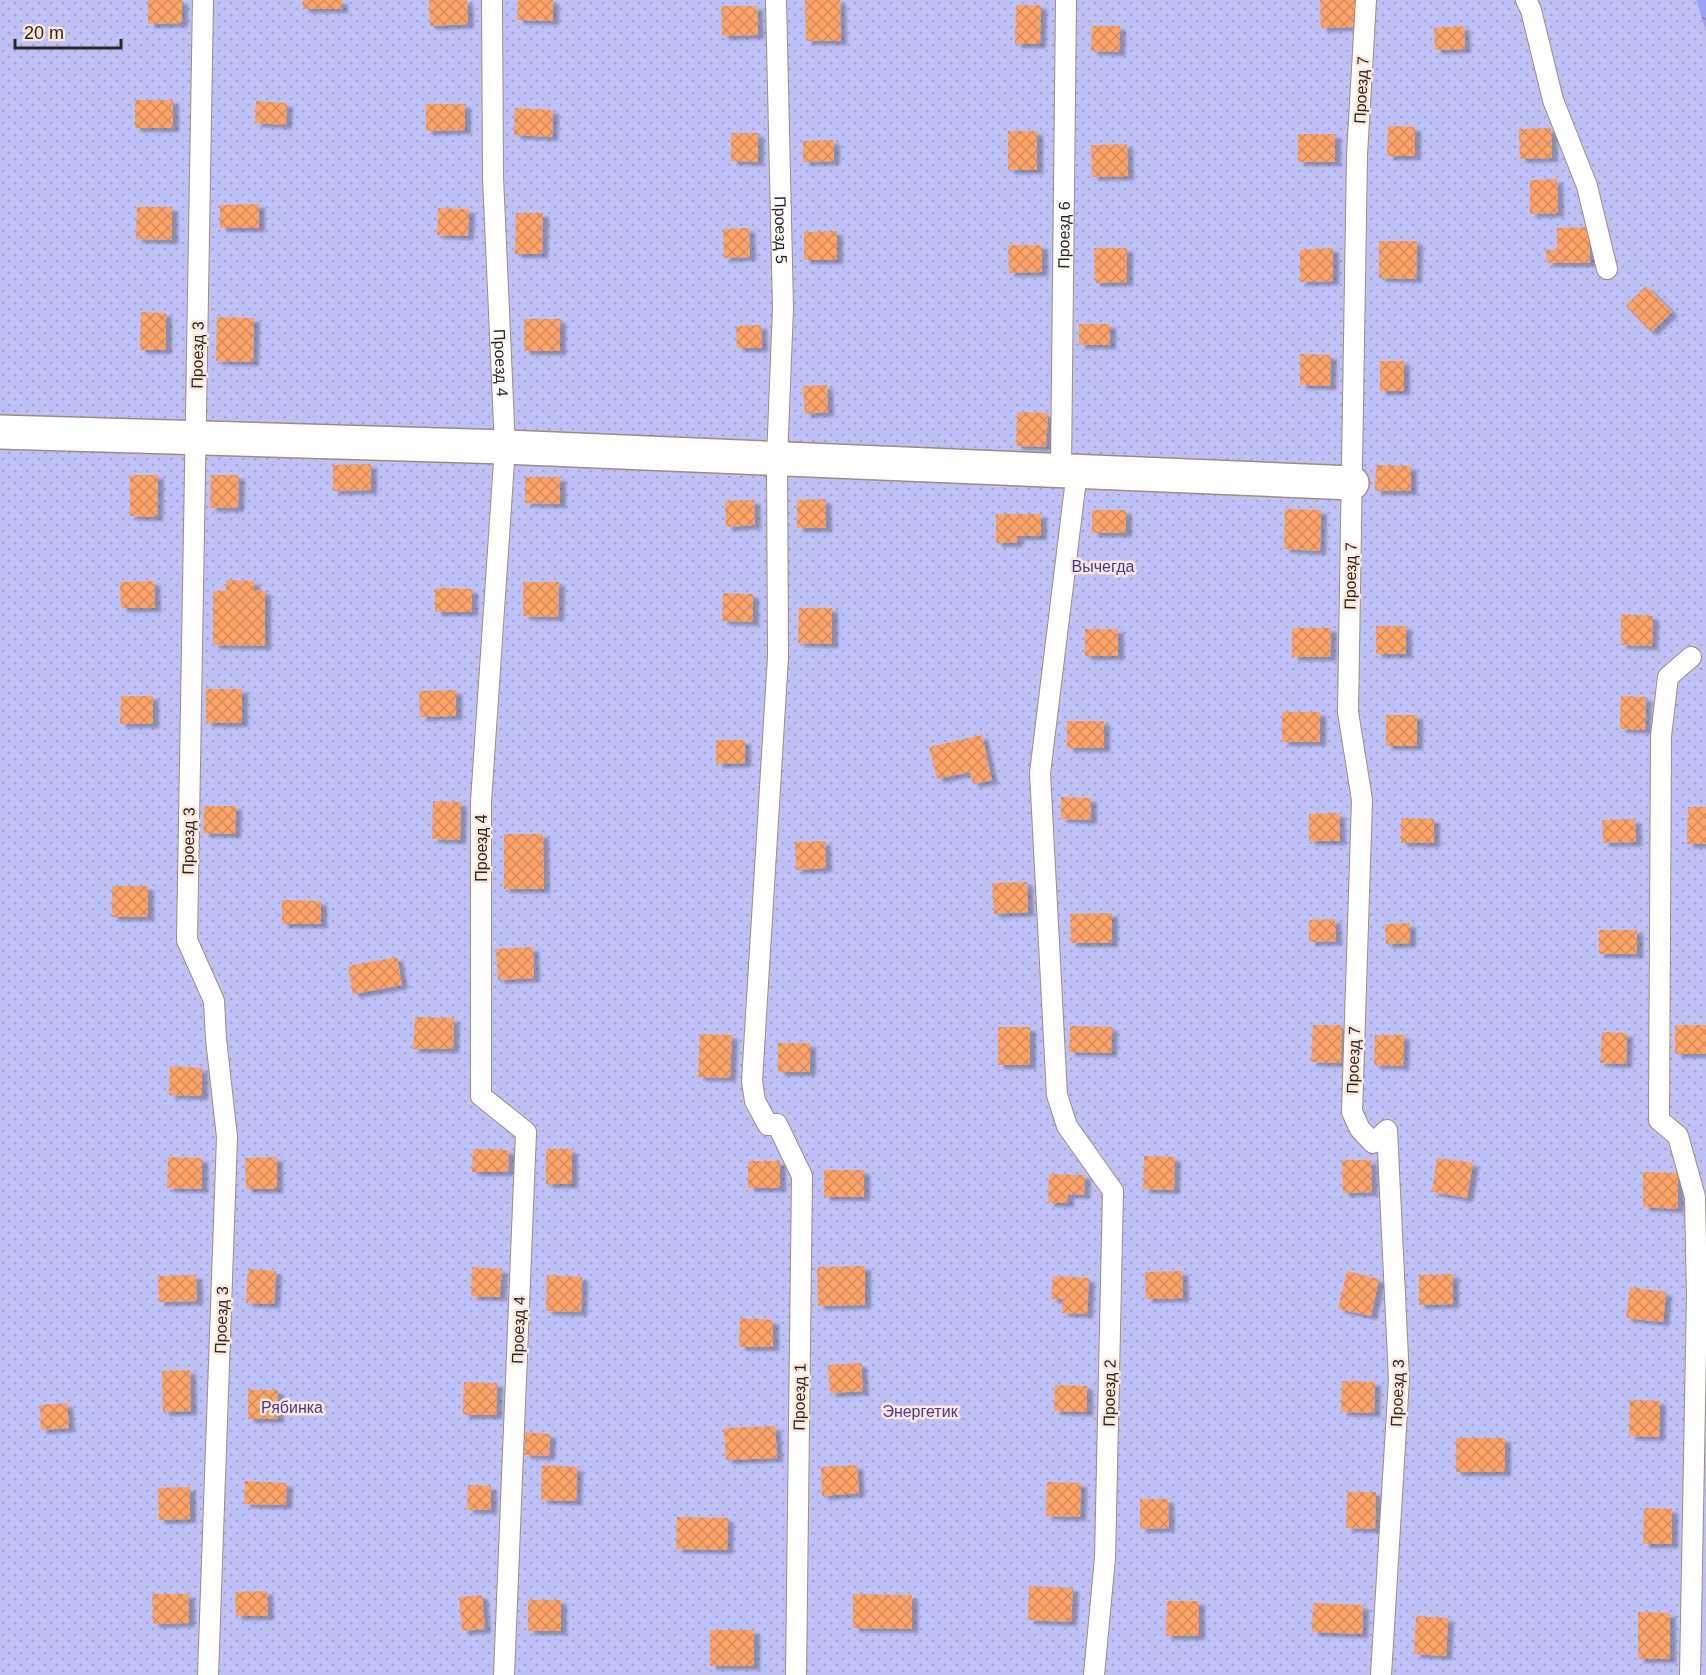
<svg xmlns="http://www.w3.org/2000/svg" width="1706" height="1675" viewBox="0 0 1706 1675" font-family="Helvetica,sans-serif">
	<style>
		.forest { fill: url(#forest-crowns) }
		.garden { fill: url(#garden-dots) }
		.building { fill: url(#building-cross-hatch); filter: url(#shadow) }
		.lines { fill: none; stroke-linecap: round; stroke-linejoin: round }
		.service-casing { stroke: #a38b7c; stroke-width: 22 }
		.minor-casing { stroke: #a38b7c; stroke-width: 36 }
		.service { stroke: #fff; stroke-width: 20 }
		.minor { stroke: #fff; stroke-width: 33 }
		.labels { text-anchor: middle; stroke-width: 5; stroke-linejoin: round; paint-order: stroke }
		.street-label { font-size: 16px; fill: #2d241e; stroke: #fde8db }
		.park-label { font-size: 16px; fill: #42389e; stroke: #fde8db }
	</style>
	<defs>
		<pattern id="forest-crowns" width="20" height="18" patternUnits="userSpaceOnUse" patternTransform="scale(1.5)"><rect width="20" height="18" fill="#9d9ff9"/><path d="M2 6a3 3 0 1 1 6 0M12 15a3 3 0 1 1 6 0" fill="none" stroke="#8081c9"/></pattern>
		<pattern id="garden-dots" width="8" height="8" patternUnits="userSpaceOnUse" patternTransform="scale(1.5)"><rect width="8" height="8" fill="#bdc1f5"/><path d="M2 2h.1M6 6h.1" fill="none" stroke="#a3a6d2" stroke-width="1.8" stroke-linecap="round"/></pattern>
		<pattern id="building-cross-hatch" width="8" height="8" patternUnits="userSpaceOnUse" patternTransform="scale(1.5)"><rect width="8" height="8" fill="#fba367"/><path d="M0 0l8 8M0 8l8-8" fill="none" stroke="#d78c59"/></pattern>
		<filter id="shadow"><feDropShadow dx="6" dy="4" stdDeviation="1.5" flood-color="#0004"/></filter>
	</defs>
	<rect width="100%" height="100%" fill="#f4dac9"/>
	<polygon class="forest" points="1696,0 1706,0 1706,33"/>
	<polygon class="garden" points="0,0 1696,0 1706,33 1706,1675 0,1675"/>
	<g class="building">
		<polygon points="148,0 182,0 182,23 148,24"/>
		<rect x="303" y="0" width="39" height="9"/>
		<polygon points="429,0 467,0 468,24 430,26"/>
		<polygon points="518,0 553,0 553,21 517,20"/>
		<polygon points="805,0 840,0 841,41 806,41"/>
		<polygon points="1320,0 1356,0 1357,27 1321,28"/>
		<polygon points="1016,5 1041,5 1040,44 1015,44"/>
		<polygon points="721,6 757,6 758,35 722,36"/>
		<polygon points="1092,26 1120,26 1119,52 1091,51"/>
		<polygon points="1464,26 1465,49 1435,50 1434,28"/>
		<rect x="135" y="100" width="38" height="28"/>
		<polygon points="256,101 287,103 286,125 255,123"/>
		<polygon points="426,104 465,104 465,130 426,131"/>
		<polygon points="515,108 553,110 552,137 514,135"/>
		<polygon points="1388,126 1415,127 1415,156 1387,156"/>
		<polygon points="1551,128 1552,158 1520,159 1519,129"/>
		<rect x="1008" y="131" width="29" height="39"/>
		<polygon points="731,133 758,133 758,162 731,161"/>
		<rect x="1298" y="134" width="37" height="28"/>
		<polygon points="834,140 834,161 803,162 803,141"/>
		<polygon points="1127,144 1128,176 1092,177 1091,145"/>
		<polygon points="1557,179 1558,213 1530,214 1530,180"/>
		<polygon points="259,204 259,228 220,228 220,205"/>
		<polygon points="137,207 172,207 172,240 136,239"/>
		<polygon points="438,208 469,209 468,236 437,235"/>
		<polygon points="516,213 543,213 542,254 515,254"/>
		<polygon points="1589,227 1590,263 1547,263 1546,250 1557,250 1557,228"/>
		<polygon points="749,228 750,257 724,258 723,229"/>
		<polygon points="837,231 837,260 804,260 804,232"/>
		<polygon points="1379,241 1417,241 1416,279 1379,278"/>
		<polygon points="1008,245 1042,245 1042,272 1009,273"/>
		<polygon points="1094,248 1127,248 1127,282 1095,283"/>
		<polygon points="1333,248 1333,281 1300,282 1300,250"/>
		<polygon points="1646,286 1672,312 1651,332 1626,306"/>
		<polygon points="141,312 166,313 166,350 140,350"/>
		<polygon points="217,317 254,318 253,362 216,361"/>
		<rect x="524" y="319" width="36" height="32"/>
		<rect x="1079" y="324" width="31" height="21"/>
		<polygon points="761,325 762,348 737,348 736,326"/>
		<polygon points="1300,354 1331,355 1330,386 1300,385"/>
		<rect x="1380" y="361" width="24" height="30"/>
		<polygon points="827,385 828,412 805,414 803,386"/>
		<polygon points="1017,412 1048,413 1046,447 1016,446"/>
		<polygon points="371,464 371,490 333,491 333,465"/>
		<polygon points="1376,465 1411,466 1411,491 1375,491"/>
		<polygon points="130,475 158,475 157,517 130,516"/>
		<polygon points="211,475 239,475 238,508 210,508"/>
		<polygon points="525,477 560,477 560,504 525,503"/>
		<polygon points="825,499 826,528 797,528 797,500"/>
		<polygon points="754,500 755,525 726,527 725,501"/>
		<polygon points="1285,509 1321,510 1320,551 1284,549"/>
		<rect x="1092" y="510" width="34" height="23"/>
		<polygon points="996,514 1041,514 1041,536 1018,536 1016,543 996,543"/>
		<polygon points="226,580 254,581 254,590 265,591 265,646 213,645 213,591 226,591"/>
		<polygon points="154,581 155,608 121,608 120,582"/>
		<polygon points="523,582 559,582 558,617 523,616"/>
		<polygon points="435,588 472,589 472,612 435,612"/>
		<polygon points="723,593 753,594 753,622 722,621"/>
		<polygon points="799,608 832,608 832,644 798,643"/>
		<polygon points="1621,614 1653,616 1652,646 1621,645"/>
		<rect x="1376" y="626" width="30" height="28"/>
		<polygon points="1292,628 1331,628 1330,657 1292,657"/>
		<rect x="1085" y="629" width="33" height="27"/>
		<rect x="206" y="689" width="36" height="34"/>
		<polygon points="456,690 456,716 420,717 419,691"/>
		<polygon points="121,696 153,696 153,724 120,724"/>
		<polygon points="1621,696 1646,697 1645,730 1620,729"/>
		<rect x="1282" y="712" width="38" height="30"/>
		<rect x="1386" y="715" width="31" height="31"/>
		<rect x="1067" y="721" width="37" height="27"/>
		<polygon points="982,735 992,780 973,784 970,772 937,779 929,747"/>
		<polygon points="716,740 745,740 745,763 716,764"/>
		<polygon points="1061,797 1091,798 1091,820 1061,819"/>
		<polygon points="433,801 461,802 460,840 432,839"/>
		<polygon points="204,806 236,806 235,834 203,833"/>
		<polygon points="1688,807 1706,807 1706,844 1687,844"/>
		<polygon points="1339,813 1340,841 1309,841 1309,814"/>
		<polygon points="1401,818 1434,819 1434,843 1401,843"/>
		<polygon points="1635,819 1636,842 1603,843 1602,820"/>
		<polygon points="504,834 543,834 544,889 504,889"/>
		<polygon points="825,841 826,868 796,870 795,842"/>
		<polygon points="1027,882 1028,912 994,914 992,883"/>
		<rect x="112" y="886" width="36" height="31"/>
		<polygon points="282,900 321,901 321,924 282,924"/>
		<polygon points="1112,913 1112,943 1071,943 1070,914"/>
		<polygon points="1335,919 1336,941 1309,942 1309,920"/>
		<polygon points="1410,923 1410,943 1386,944 1385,924"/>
		<rect x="1599" y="930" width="38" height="24"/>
		<polygon points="533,947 534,978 498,980 496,949"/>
		<polygon points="397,957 402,985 353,994 348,966"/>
		<polygon points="415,1017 454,1018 453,1049 413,1049"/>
		<polygon points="1313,1025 1342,1025 1341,1063 1311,1062"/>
		<rect x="1675" y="1025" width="31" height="29"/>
		<polygon points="1070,1026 1112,1027 1111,1053 1069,1052"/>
		<rect x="998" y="1027" width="32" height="38"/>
		<polygon points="1602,1032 1627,1033 1626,1064 1600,1063"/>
		<polygon points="700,1034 732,1035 730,1078 698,1077"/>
		<polygon points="1375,1035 1404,1035 1403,1066 1374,1065"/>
		<rect x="778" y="1043" width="32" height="29"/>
		<polygon points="170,1066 202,1068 202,1096 169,1095"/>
		<polygon points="473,1149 509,1150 508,1172 472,1172"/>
		<rect x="546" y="1149" width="26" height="35"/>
		<polygon points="1144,1156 1175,1157 1174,1190 1143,1189"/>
		<polygon points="168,1157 202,1158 202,1189 167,1188"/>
		<polygon points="277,1157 277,1189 246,1189 245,1158"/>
		<polygon points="1437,1158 1473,1163 1467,1198 1432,1192"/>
		<polygon points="1342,1160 1371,1160 1372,1192 1343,1193"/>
		<rect x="748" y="1161" width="32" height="27"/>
		<rect x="824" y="1170" width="40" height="27"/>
		<polygon points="1643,1172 1678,1173 1678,1209 1643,1207"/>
		<polygon points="1049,1174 1085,1175 1084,1195 1068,1194 1068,1203 1048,1203"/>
		<polygon points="865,1266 865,1305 818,1306 817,1267"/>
		<polygon points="472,1267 502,1269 500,1297 471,1296"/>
		<polygon points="248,1269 276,1271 274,1304 246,1303"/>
		<polygon points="1182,1271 1183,1298 1146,1299 1145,1272"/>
		<polygon points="1347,1271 1379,1279 1371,1316 1338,1309"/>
		<polygon points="1453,1274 1453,1304 1419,1305 1419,1275"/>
		<polygon points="196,1275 197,1301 159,1302 158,1276"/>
		<polygon points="547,1275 582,1277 581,1312 546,1311"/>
		<polygon points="1053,1276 1089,1278 1087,1314 1062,1313 1063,1299 1051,1299"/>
		<polygon points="1630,1287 1666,1292 1663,1322 1626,1318"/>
		<polygon points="740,1318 773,1320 773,1347 739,1347"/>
		<polygon points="861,1363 863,1391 830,1393 828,1365"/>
		<polygon points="190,1370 191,1411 163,1412 162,1371"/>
		<polygon points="1342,1381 1375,1382 1374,1413 1341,1412"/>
		<polygon points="464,1382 497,1383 496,1415 463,1415"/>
		<polygon points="1055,1385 1087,1386 1087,1412 1054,1411"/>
		<rect x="248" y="1390" width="30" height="29"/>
		<polygon points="1630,1400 1660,1401 1659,1437 1629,1436"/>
		<polygon points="67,1403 69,1428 41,1430 40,1405"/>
		<polygon points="775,1426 777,1458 726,1460 724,1428"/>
		<polygon points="525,1432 550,1434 549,1456 524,1455"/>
		<rect x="1456" y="1438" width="49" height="34"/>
		<polygon points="542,1465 577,1467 576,1501 541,1500"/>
		<polygon points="857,1465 859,1493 822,1496 821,1467"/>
		<polygon points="245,1481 287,1483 286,1505 244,1504"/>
		<polygon points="1047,1482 1081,1483 1080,1517 1046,1516"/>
		<polygon points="468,1485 491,1486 491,1510 467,1510"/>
		<polygon points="190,1487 190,1519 159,1520 158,1488"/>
		<polygon points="1347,1492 1376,1492 1375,1529 1346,1528"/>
		<polygon points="1140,1499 1168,1499 1169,1528 1140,1529"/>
		<polygon points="1644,1508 1672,1509 1672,1544 1643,1544"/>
		<polygon points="677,1517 728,1518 727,1550 676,1549"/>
		<polygon points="1029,1586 1073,1588 1071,1622 1028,1620"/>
		<polygon points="267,1591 268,1616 236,1616 235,1592"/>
		<polygon points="152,1594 189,1594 189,1623 153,1624"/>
		<polygon points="853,1594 912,1595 912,1629 853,1628"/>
		<polygon points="482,1595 485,1629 462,1631 459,1597"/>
		<rect x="528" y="1600" width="33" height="31"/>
		<polygon points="1167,1601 1199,1601 1199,1636 1166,1636"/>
		<polygon points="1313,1603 1363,1605 1362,1634 1312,1632"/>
		<polygon points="1638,1612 1670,1613 1670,1659 1638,1659"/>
		<polygon points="1416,1616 1448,1618 1446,1656 1414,1654"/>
		<rect x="710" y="1630" width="44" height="36"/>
	</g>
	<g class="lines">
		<g class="service-casing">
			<g id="service">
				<polyline points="203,0 187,940 214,1001 216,1039 227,1137 208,1675"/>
				<path id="s1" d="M492 0 493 177 505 447 481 802V1096L526 1132 504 1675"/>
				<path id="s2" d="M776 0 783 308 777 459 778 657 752 1081 755 1101 768 1125 777 1124 802 1176 796 1675"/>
				<polyline points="1366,0 1357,155 1348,712 1362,800 1352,1112 1360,1129 1373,1143 1387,1130 1399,1379 1381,1675"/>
				<polyline points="1526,0 1531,10 1553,100 1587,186 1607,269"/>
				<path id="s3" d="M1061 469 1066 0"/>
				<polyline points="1077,471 1040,773 1057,1095 1067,1126 1113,1191 1105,1558 1094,1675"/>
				<polyline points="1690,1675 1697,1296 1695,1197 1678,1136 1659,1120 1661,736 1668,677 1691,657"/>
			</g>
		</g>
		<g class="minor-casing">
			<polyline id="minor" points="0,432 505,447 1352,483"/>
		</g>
		<use href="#service" class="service"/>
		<use href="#minor" class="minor"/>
	</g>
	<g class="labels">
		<g class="street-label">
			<text transform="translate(1361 90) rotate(-87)" y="6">Проезд 7</text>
			<text dy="6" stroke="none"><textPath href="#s2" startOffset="230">Проезд 5</textPath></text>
			<text dy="6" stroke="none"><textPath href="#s3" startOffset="234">Проезд 6</textPath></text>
			<text transform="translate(197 355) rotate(-89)" y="6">Проезд 3</text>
			<text dy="6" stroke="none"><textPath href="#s1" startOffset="363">Проезд 4</textPath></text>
			<text transform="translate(1350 576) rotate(-89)" y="6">Проезд 7</text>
			<text transform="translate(188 841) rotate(-89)" y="6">Проезд 3</text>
			<text transform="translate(481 848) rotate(-90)" y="6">Проезд 4</text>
			<text transform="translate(1353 1060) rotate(-88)" y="6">Проезд 7</text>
			<text transform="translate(221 1320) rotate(-88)" y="6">Проезд 3</text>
			<text transform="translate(518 1330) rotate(-88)" y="6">Проезд 4</text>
			<text transform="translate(1109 1393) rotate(-89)" y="6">Проезд 2</text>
			<text transform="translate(1397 1393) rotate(-88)" y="6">Проезд 3</text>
			<text transform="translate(799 1397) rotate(-89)" y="6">Проезд 1</text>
		</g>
		<g class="park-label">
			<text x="1103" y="572">Вычегда</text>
			<text x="292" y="1413">Рябинка</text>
			<text x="920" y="1417">Энергетик</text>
		</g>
	</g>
	<path d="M15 39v9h106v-9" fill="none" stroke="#2d241e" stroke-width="3"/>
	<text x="24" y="39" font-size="18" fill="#2d241e" stroke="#fde8db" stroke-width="4.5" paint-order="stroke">20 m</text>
</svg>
